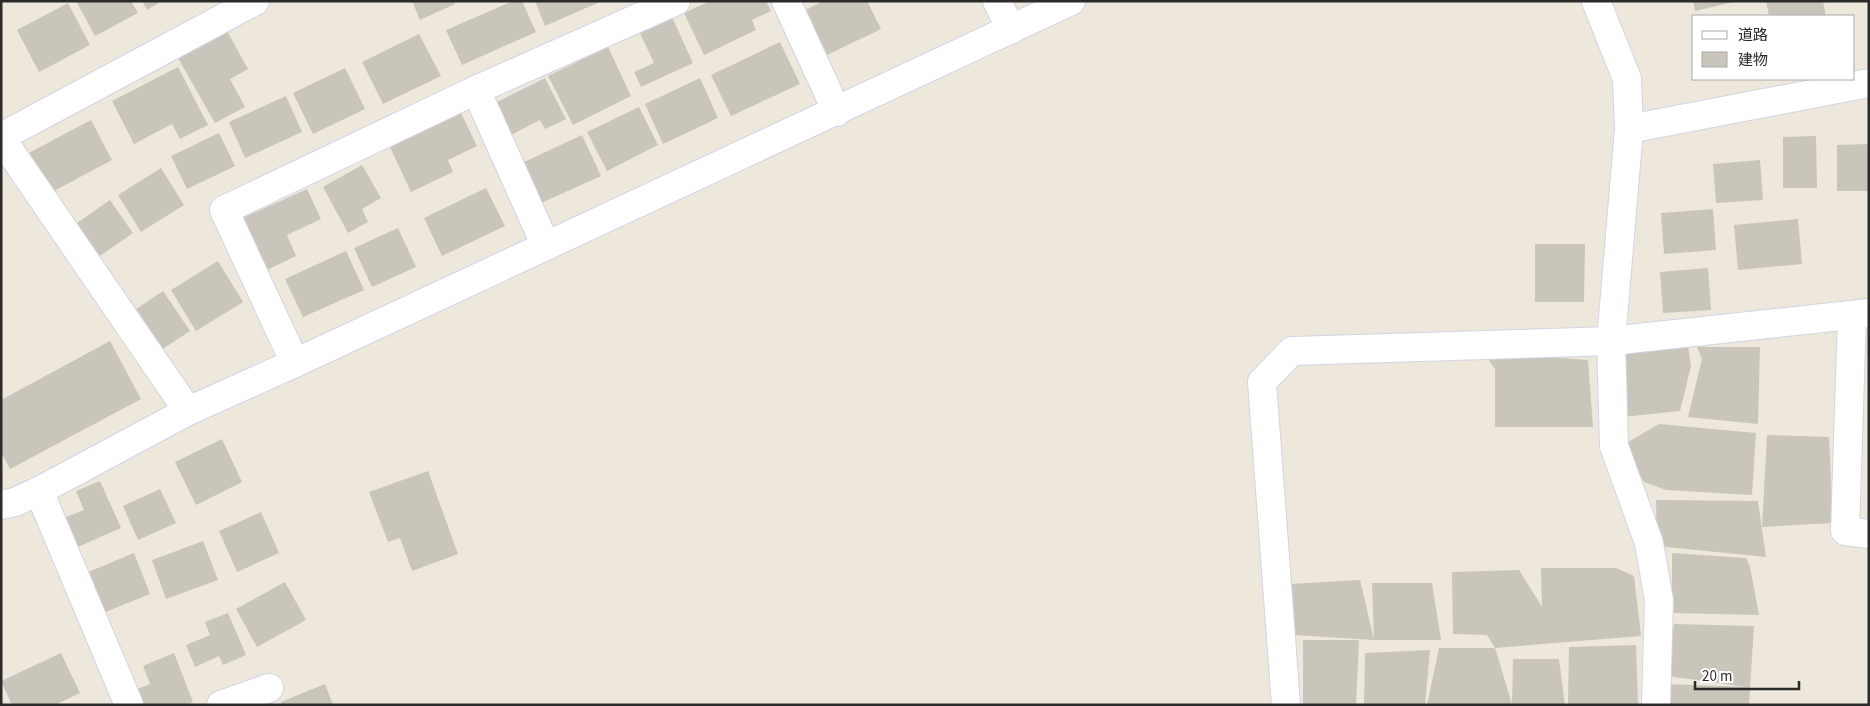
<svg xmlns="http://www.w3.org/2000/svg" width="1870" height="706" viewBox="0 0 1870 706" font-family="'Source Sans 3','Noto Sans JP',sans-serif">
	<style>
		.building { fill: #c9c5ba }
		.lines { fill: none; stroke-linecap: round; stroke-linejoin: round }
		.minor-casing { stroke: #d1d4e5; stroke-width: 30 }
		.minor { stroke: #fff; stroke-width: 28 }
	</style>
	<rect width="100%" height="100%" fill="#eee7dc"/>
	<g class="building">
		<polygon points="76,1 131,1 138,13 95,36"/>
		<polygon points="142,1 162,1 147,10"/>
		<polygon points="412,1 454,1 455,4 420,20"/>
		<polygon points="513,1 522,1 536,32 462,65 446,30"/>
		<polygon points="535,1 602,1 545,26"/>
		<polygon points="710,1 766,1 771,11 752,20 756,30 704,55 684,13"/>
		<polygon points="824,1 867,1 881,29 827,55 805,10"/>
		<polygon points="1693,1 1734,1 1734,2 1695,11"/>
		<polygon points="1766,1 1823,1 1826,16 1769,16"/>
		<polygon points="68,3 90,45 39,72 17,30"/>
		<polygon points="671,15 693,63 641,87 634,72 654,63 638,29"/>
		<polygon points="227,31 248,69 230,79 245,107 215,123 178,58"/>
		<polygon points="419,34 441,76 383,104 362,62"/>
		<polygon points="780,42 800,84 731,116 711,75"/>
		<polygon points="608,47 631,96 573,125 548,76"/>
		<polygon points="178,67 208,125 180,139 172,124 134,144 112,101"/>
		<polygon points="345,68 365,109 313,134 293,93"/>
		<polygon points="545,78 566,119 545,129 540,120 511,135 495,103"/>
		<polygon points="700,78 718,118 663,144 645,104"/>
		<polygon points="286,96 302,132 245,158 229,122"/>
		<polygon points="639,107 658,145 607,171 587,132"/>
		<polygon points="460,111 477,146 448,160 453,172 411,192 389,145"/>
		<polygon points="91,120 112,160 50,193 29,153"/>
		<polygon points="219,133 235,166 187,189 171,156"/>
		<polygon points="582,135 601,176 541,203 522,163"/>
		<polygon points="1816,136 1817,188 1783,188 1783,137"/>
		<polygon points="1869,144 1869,191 1837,191 1837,145"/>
		<polygon points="1760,160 1763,200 1716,203 1713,164"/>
		<polygon points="362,165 381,198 362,209 368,222 348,233 323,187"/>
		<polygon points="161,168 184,205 141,232 118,195"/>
		<polygon points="486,188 505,226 442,256 424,218"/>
		<polygon points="307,189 321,219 287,235 296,256 267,270 243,218"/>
		<polygon points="110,200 133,233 94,260 70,228"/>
		<polygon points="1713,209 1716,250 1664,254 1661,213"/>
		<polygon points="1798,219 1802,264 1738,270 1734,225"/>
		<polygon points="398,228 416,267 372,287 354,248"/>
		<polygon points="1535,244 1585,244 1584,302 1535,302"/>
		<polygon points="346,251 364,290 303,317 285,279"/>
		<polygon points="218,261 243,302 196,331 171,290"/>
		<polygon points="1708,268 1711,310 1663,313 1660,272"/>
		<polygon points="163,291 190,331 158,352 132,312"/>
		<polygon points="110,341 141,399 10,469 1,452 1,400"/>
		<polygon points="1623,347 1688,347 1691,366 1680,411 1613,418"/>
		<polygon points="1697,347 1760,347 1758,424 1688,417 1702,359"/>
		<polygon points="1483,352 1588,360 1593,427 1495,427 1495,369"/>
		<polygon points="1659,424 1756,433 1752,495 1666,490 1644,482 1623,445"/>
		<polygon points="1767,435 1829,437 1833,523 1762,527"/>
		<polygon points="222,439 242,482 196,505 175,462"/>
		<polygon points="428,471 458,554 412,571 400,538 388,542 369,492"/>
		<polygon points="100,481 121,528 73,549 61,519 84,510 76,491"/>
		<polygon points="160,489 176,523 138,540 123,506"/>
		<polygon points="1656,500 1758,501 1766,557 1657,546"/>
		<polygon points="261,512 279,553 237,572 219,531"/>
		<polygon points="203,541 218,580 166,599 152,560"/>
		<polygon points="134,553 150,594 103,613 86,573"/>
		<polygon points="1672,553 1746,558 1750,567 1759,615 1672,613"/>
		<polygon points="1541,568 1616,568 1634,576 1641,636 1495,648 1512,704 1513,659 1559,659 1565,705 1427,705 1439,648 1495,648 1487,635 1453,634 1452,572 1519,570 1542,607"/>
		<polygon points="1360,580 1374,640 1295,635 1291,584"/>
		<polygon points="285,582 306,620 257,647 236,609"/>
		<polygon points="1372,583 1432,583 1441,640 1374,640"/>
		<polygon points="228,613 246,655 223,665 219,656 195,667 186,645 210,635 205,622"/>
		<polygon points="1674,624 1754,626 1749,705 1665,705 1665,684 1747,687 1667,676"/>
		<polygon points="1303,640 1359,640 1356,705 1303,705"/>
		<polygon points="1636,645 1638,705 1568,705 1569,647"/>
		<polygon points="1430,650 1425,705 1364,705 1365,653"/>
		<polygon points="61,653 80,693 55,705 12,705 1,681"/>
		<polygon points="174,653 193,702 186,705 138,705 133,691 150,684 143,666"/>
		<polygon points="325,684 333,705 282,705 281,702"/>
	</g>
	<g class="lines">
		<g class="minor-casing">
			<g id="minor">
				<polyline points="786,1 837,112"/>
				<polyline points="997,1 1011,30"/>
				<polyline points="1596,1 1627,79 1629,129 1611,341 1869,313"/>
				<polyline points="476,90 546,246"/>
				<polyline points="1629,129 1869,83"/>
				<polyline points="1,137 255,1"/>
				<polyline points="1,138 188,411"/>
				<polyline points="1852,315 1845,531 1869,534"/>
				<polyline points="295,363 224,210 476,90 676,1"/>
				<polyline points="39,491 129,705"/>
				<polyline points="1,505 15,502 39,491 188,411 295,363 1071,1"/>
				<polyline points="221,705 269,688"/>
				<polyline points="1286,705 1262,382 1292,351 1611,341 1614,446 1649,543 1659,600 1656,705"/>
			</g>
		</g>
		<use href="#minor" class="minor"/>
	</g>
	<rect width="1870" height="706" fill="none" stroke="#2b2b2b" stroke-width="5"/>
	<rect x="1692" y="15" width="162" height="65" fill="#ffffff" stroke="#aaaaaa"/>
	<rect x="1702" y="31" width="25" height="8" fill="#ffffff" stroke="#aaaaaa"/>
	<text x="1738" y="40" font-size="15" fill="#2b2b2b">道路</text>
	<rect x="1702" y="52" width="25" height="15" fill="#c9c5ba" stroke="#aaaaaa"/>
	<text x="1738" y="65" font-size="15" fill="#2b2b2b">建物</text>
	<path d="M1695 681v8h104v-8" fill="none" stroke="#2b2b2b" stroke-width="2.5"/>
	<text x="1702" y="681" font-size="15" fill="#2b2b2b" stroke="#ffffff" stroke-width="4" paint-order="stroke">20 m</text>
</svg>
